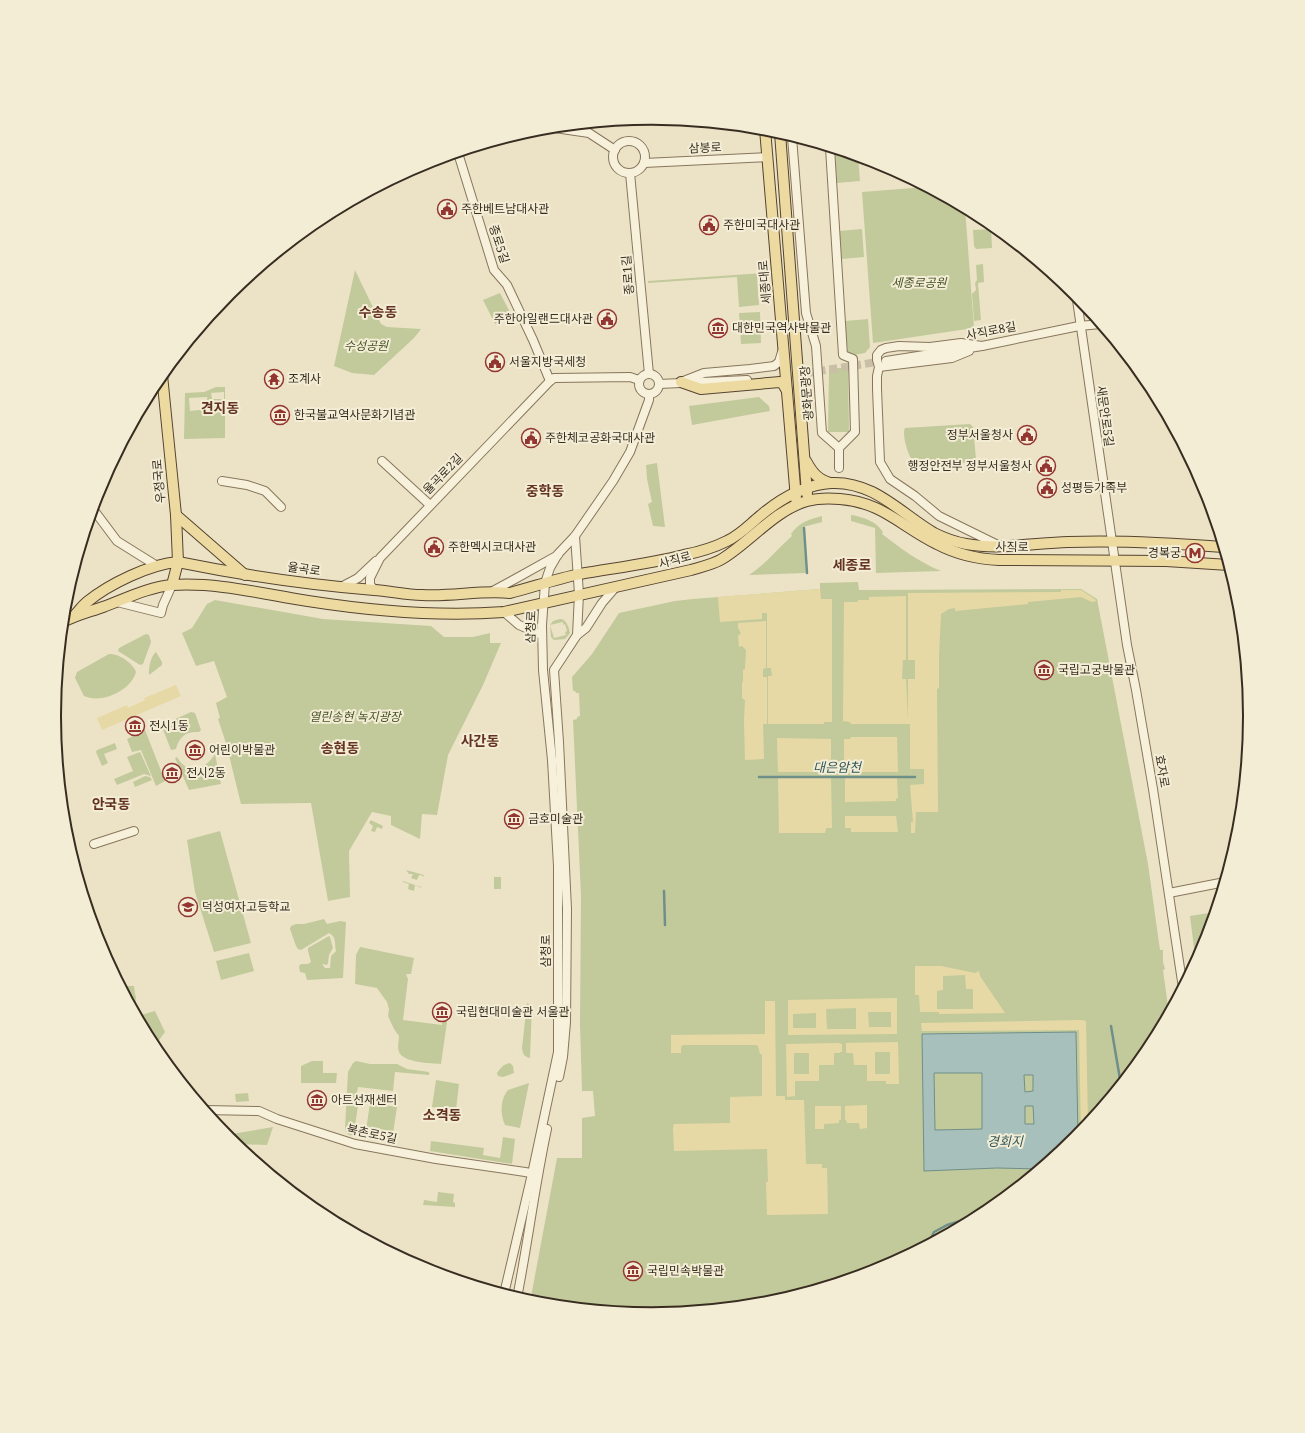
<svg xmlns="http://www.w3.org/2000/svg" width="1305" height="1433" viewBox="0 0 1305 1433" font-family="'Noto Serif','Noto Sans KR',serif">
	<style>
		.green { fill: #c2ca9b; fill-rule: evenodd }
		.sand { fill: #e7d9a6; fill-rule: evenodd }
		.water { fill: #a8c0bb; stroke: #6f8f89; fill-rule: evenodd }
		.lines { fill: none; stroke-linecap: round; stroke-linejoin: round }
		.stream { stroke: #6f8f89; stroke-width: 2.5 }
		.minor-tunnel { stroke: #c8bfa6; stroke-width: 8; stroke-dasharray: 8 4; stroke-linecap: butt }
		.minor-casing { stroke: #87765d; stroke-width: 10 }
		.major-casing { stroke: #554431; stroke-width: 12 }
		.minor { stroke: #f7f0da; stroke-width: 8 }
		.major { stroke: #eddaa1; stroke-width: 10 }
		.labels { text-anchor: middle; stroke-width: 4; stroke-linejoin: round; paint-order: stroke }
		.street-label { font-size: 12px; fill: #382d20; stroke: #f4edd6 }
		.poi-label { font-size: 12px; fill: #382d20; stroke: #f4edd6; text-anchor: start }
		.park-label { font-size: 12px; font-style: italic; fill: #465428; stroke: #f4edd6 }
		.water-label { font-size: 13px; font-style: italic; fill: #305757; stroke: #f4edd6 }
		.quarter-label { font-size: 14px; font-weight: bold; fill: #633322; stroke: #f4edd6 }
		.rim { fill: none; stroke: #382d20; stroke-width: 2 }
	</style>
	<rect width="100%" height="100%" fill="#ece3c7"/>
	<g class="green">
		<polygon points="850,154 858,156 860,181 837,183 835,155"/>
		<polygon points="925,187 965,208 974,328 873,343 862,192"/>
		<polygon points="862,229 864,257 841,259 839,231"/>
		<polygon points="991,229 992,248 976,249 974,246 973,230"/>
		<polygon points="983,264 984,282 978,283 981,320 974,321 972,294 976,290 975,283 977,280 976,265"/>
		<polygon points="355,270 381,324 387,327 421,329 414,338 374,375 352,373 334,366"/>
		<polygon points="763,273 763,277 757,278 759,305 739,307 737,277 648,283 648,281"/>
		<polygon points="500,293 512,316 495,324 483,300"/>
		<polygon points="760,312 761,343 741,344 739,313"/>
		<polygon points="868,319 870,347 865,353 854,355 848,354 845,321"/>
		<polygon points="829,368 848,368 849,432 828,432"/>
		<path d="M216 387H225V438L184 439 185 393 204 392ZM224 392V399H212L211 393ZM207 397 208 409 190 411 189 398Z"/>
		<polygon points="759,397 769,406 770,411 692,425 689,406"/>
		<path d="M970 424 973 427 976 459 975 462 917 466C910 463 901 435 905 428Z"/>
		<polygon points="657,463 665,527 653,526 648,504 652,502 647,479 646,465"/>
		<path d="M851 515C863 517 876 521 883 532L882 534C902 549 917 561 941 571L876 573 875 528 851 521Z"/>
		<path d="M822 516V522L803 527 806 573 749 575C766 564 777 549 792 536L791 534C798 523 810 519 822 516Z"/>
		<polygon points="858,582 859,590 1081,589 1097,599 1148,864 1160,950 1163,950 1163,962 1165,969 1163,970 1169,1014 1150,1049 1076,1140 985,1214 881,1270 769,1304 652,1315 536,1303 530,1302 557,1158 582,1158 582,1118 595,1116 593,1091 582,1091 580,1025 581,896 573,720 577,719 577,717 580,716 579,693 576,693 575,691 573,691 572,677 592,654 619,613 675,601 693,599 820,589 820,583"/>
		<polygon points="215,600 323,619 431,626 444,637 473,637 490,633 490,643 501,643 483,685 448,755 437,815 422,814 420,839 391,825 391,816 372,812 349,851 350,897 328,901 311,803 241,804 226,743 218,719 220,718 216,703 227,697 214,661 196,666 182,633 192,628 207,604"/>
		<path d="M560 619C566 619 569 627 570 633L565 639 554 640 551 637 550 625 553 621ZM563 622V625L565 624 567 631 565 632 566 635 554 638 550 625Z"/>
		<polygon points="146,634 149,635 151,642 150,645 143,664 140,665 118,651 119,648"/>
		<path d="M156 652 162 662V665L149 675C148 668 151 656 156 652Z"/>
		<path d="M109 654C118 653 133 663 136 672 131 691 101 704 84 696L75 678 77 672Z"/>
		<path d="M191 712 195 713 201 730 199 732C187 731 179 736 176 749L171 750 162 727 164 724Z"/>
		<polygon points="145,730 165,781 156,786 141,750 132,752 127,739"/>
		<polygon points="115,743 117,749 104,754 108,763 102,766 96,752 97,750"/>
		<polygon points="140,752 151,776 144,774 117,785 114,779 133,771 127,757"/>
		<path d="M215 754 221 784 189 790 175 758 177 757C188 776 205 770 215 754Z"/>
		<polygon points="145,776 150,777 152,780 135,787 133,782"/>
		<polygon points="371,820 383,826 382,829 377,827 375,832 371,831 373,826 369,823"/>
		<polygon points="220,831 251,943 214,952 195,892 187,840"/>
		<polygon points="406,870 424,875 421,888 415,885 414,891 408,889 409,884 403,882 403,881 421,887 424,876 419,875 417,880 411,878 413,874 409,874"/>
		<rect x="494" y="877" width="7" height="12"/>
		<polygon points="1209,913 1211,927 1205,946 1194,948 1190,916"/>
		<path d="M324 919 327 924 340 921 346 922 343 978 307 980 305 973 300 972 299 966 301 964H308L311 962 308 951V948L329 936 330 937 333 948 329 955 328 963 327 965 322 964 325 968H330L331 956 336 951C334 944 337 937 329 933L301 950 298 949 296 946 290 929 291 926 296 924H304Z"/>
		<path d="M360 947 414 958 411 974H406L408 979 403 1020 442 1025 443 1014 448 1015 441 1064C430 1063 404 1063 399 1052 397 1047 399 1041 399 1036L394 1029 388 1016 389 1009 387 1002 377 988 355 984 356 955Z"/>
		<polygon points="249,953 254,971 221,980 216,961"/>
		<polygon points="121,986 134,986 135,994 136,997 135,1012"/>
		<path d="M527 1003 532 1005 530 1058C524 1057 523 1054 522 1048Z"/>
		<polygon points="155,1011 165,1032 154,1047 137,1016"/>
		<polygon points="312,1061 323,1061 323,1073 337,1073 336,1083 301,1083 301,1066"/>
		<polygon points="356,1061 370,1064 397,1064 407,1069 429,1072 429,1075 395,1072 393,1091 358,1087 356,1098 359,1099 355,1126 363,1127 362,1136 349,1135 346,1132 345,1128 348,1072 353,1063"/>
		<path d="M510 1063 513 1066 514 1073 503 1077 498 1076 497 1073C500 1068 504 1064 510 1063Z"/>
		<polygon points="436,1080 459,1084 456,1110 432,1107"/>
		<path d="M529 1083 520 1128 505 1125C500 1115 500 1099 508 1090Z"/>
		<polygon points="248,1093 249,1101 236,1102 235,1094"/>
		<polygon points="370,1103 397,1107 392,1140 365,1137"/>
		<polygon points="273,1127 267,1145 235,1144 226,1135"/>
		<polygon points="503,1137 515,1139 512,1164 430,1151 431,1141 484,1148 483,1155 500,1158"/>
		<polygon points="438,1192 454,1194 453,1202 455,1203 455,1207 423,1205 424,1200 437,1202"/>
	</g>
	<g class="sand">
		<polygon points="820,589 821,599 832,599 832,722 824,722 824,724 768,724 768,676 772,676 771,668 767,668 767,613 762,613 762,619 720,622 718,597"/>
		<polygon points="1061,590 1081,590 1096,600 1096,601 1092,602 1081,597 1028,602 1028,604 955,611 955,608 949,609 941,614 939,655 939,688 937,689 938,812 916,812 915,833 911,833 911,822 913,822 910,785 924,784 924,769 910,769 910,724 851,724 850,722 843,721 844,602 858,602 858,600 869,600 869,597 906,596 906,660 903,660 902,679 906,679 908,721 908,679 915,679 915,660 908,660 908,593 1061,592"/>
		<polygon points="766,621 766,668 763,669 763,677 767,677 767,724 763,724 764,759 745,760 744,720 745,700 742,698 742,682 743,682 743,670 745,669 746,650 742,646 739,647 738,636 741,633 738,628 738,623"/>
		<polygon points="176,685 181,696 102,730 97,718 127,705 128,708 145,700 144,698"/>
		<polygon points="851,737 897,737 898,772 844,772 844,739 850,739"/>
		<polygon points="777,738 831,739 831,772 778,772"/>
		<polygon points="778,778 831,778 832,828 826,828 825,833 779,833"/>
		<polygon points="845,778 897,778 898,798 896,799 896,801 845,802"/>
		<polygon points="845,816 896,816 898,832 851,832 851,828 845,828"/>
		<path d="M915 966H941L975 973 979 971 980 976 1005 1013 939 1014V1012H920L919 995H915ZM965 975 966 989H973V1009H937V991L943 990V976Z"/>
		<path d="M897 998V1034L788 1035V1000ZM856 1008V1029H827L826 1009ZM868 1012H891V1027H869ZM816 1013V1028H793V1014Z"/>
		<polygon points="765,1001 775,1001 776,1096 785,1096 785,1100 804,1100 806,1164 822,1164 822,1168 827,1168 828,1214 767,1215 766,1182 768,1182 767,1149 674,1151 673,1128 674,1124 730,1123 730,1097 762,1096 762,1054 760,1054 758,1046 756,1045 683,1045 681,1047 681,1053 671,1053 671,1035 765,1034"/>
		<polygon points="1081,1020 1086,1021 1088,1124 1081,1133 1079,1030 922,1031 921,1023 923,1023"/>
		<path d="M898 1042 899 1084H886V1081H867V1065H854L853 1053H847L846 1052V1043ZM875 1052H890V1074H875Z"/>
		<path d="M838 1043 842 1044V1052H840V1053H834V1065H819V1081H795V1096L787 1097 786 1044ZM794 1053H809V1074H794Z"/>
		<polygon points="867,1105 867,1128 860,1129 859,1123 847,1123 846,1120 845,1120 845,1106"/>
		<polygon points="815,1106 841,1106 841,1120 839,1120 839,1123 824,1124 824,1129 815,1129"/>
	</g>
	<path class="water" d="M1076 1032 1078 1137 1076 1140 1040 1169 997 1168 924 1171 922 1034ZM934 1073H982V1129L935 1130ZM1024 1075H1033V1091L1025 1092ZM1025 1106H1033L1034 1124H1025Z"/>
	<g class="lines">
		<g class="stream">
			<polyline points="804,528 807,573"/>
			<polyline points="759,777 915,777"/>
			<polyline points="664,891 665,925"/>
			<polyline points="1111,1026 1121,1085"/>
			<polyline points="928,1244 934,1232 947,1225 987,1213"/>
		</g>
		<polyline class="minor-tunnel" points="782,377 883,361"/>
		<g class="minor-casing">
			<g id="minor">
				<polyline points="555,128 589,133 615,150"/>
				<polyline points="536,130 538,129"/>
				<polyline points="792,137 806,313 816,346 822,433 839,448 855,432 853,359 843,355 830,148"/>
				<circle cx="629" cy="157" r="16"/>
				<polyline points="458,153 494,270 507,285 533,340 550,381"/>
				<polyline points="644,163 767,157"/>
				<polyline points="630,173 649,374"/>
				<polyline points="1076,293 1127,645 1136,690 1153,789 1183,988"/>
				<polyline points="982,346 961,343 930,347 899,346 886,348 881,350 877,355 877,360 879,367 877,376 877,389 880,462 890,479 915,496 939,516 1000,546"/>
				<polyline points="886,361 982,346 1079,326 1101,324"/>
				<polyline points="879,367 952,358 969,351"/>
				<circle cx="649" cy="384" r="10"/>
				<polyline points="681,382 704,373 750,369 774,366 779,362 782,352"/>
				<polyline points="659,384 747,380"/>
				<polyline points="382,461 430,505"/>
				<polyline points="839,468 839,448"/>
				<polyline points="222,481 247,485 265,491 281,507"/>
				<polyline points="93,509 117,541 157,566"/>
				<polyline points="575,536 579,594 577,635"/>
				<polyline points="341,587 358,578 376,561"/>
				<polyline points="375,590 370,585 370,578 380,558 550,381 554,378 630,377 639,380"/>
				<polyline points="491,592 515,579 558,555"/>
				<polyline points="117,602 161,613 163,605 172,585"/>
				<polyline points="504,612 519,625 542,635"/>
				<polyline points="94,844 134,831"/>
				<polyline points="1169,893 1225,882"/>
				<polyline points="559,1077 563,1057 566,1022 567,909 559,742 554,670 577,635 586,628 602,603 615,588"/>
				<polyline points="205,1110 259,1111 277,1119 355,1144 436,1159 525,1172 536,1174"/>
				<polyline points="504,1294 532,1174 558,1052 558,866 552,760 543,670 542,625 545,583 550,568 558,554 575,536 613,481 630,452 649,400 649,395"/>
				<path d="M517 1298C528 1242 535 1185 547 1129"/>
			</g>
		</g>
		<g class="major-casing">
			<g id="major">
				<polyline points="765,129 796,499"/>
				<polyline points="780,133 807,494"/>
				<polyline points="162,375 176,515 178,562 172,585"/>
				<polyline points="681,382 701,389 780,382 783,384 787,391"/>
				<path d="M806 461C812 472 817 479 830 483"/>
				<polyline points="176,515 245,575"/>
				<path d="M74 616C78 612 82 606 87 602 109 584 150 564 178 562 242 575 309 585 374 590 390 591 406 595 422 595 451 597 481 590 510 593 533 587 556 579 580 574 614 568 649 564 684 555 699 552 713 548 727 541 740 535 749 525 760 516 780 499 803 485 831 483 874 481 900 513 934 533 944 538 955 542 966 544 999 550 1035 543 1068 542 1120 540 1172 543 1223 547"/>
				<path d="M63 622C76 615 89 612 103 607 125 599 148 587 172 585 217 582 263 594 308 601 372 611 439 617 504 612L691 570C701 567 714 564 722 559 750 542 775 510 807 501 818 498 829 498 840 499 882 502 902 527 937 544 956 554 977 559 999 560L1166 561 1229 565"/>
			</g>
		</g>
		<use href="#minor" class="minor"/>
		<use href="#major" class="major"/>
	</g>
	<defs>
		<g id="civic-ring" transform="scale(1)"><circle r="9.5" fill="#f4edd6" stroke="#933530" stroke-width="1.5"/><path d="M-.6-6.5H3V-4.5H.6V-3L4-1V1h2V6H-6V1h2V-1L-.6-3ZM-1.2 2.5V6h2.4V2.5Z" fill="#933530"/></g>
		<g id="museum-ring" transform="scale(1)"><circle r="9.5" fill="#f4edd6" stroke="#933530" stroke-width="1.5"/><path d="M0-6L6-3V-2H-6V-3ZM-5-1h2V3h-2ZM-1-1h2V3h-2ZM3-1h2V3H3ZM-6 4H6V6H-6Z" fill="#933530"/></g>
		<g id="temple-ring" transform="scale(1)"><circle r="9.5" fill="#f4edd6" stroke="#933530" stroke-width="1.5"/><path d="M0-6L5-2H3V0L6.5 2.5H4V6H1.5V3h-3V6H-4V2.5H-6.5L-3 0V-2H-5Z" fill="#933530"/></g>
		<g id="metro-ring" transform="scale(1)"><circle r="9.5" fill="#f4edd6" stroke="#933530" stroke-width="1.5"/><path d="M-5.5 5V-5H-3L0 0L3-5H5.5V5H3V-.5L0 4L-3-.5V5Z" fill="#933530"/></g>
		<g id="school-ring" transform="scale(1)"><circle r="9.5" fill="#f4edd6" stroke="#933530" stroke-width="1.5"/><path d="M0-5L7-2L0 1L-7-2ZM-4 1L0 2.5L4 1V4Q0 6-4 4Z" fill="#933530"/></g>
	</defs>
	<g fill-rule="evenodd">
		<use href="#civic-ring" x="447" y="209"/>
		<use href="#civic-ring" x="709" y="225"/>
		<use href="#civic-ring" x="607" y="319"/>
		<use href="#museum-ring" x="718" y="328"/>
		<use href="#civic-ring" x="495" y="362"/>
		<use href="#temple-ring" x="274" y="379"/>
		<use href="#museum-ring" x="280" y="415"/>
		<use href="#civic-ring" x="1027" y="435"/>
		<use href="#civic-ring" x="531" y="438"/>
		<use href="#civic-ring" x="1046" y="466"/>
		<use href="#civic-ring" x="1047" y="488"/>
		<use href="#civic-ring" x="434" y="547"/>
		<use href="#metro-ring" x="1195" y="553"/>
		<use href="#museum-ring" x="1044" y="670"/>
		<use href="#museum-ring" x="135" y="726"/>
		<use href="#museum-ring" x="195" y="750"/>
		<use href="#museum-ring" x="172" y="773"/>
		<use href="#museum-ring" x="514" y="819"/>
		<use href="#school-ring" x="188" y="907"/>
		<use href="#museum-ring" x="442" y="1012"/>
		<use href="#museum-ring" x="317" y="1100"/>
		<use href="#museum-ring" x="633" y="1271"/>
	</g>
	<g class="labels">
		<g class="street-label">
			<text transform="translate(705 148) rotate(-3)" y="4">삼봉로</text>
			<text transform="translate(499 244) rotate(72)" y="4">종로5길</text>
			<text transform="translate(628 275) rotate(-95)" y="4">종로1길</text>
			<text transform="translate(765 282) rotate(-95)" y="4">세종대로</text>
			<text transform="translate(991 331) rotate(-11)" y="4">사직로8길</text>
			<text transform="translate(807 393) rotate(-94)" y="4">광화문광장</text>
			<text transform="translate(1105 416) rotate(82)" y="4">새문안로5길</text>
			<text transform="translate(443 474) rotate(-46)" y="4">율곡로2길</text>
			<text transform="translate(159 481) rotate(-95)" y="4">우정국로</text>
			<text transform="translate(1012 547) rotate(1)" y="4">사직로</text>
			<text transform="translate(675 560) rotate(-15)" y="4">사직로</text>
			<text transform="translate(304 569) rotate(8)" y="4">율곡로</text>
			<text transform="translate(531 627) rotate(-88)" y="4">삼청로</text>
			<text transform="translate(1162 771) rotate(80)" y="4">효자로</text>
			<text transform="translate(546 951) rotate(-90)" y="4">삼청로</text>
			<text transform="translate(372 1134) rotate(12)" y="4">북촌로5길</text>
		</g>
		<g class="poi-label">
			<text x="461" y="213">주한베트남대사관</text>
			<text x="723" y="229">주한미국대사관</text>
			<text x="593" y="323" text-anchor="end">주한아일랜드대사관</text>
			<text x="732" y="332">대한민국역사박물관</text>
			<text x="509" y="366">서울지방국세청</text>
			<text x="288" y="383">조계사</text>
			<text x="294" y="419">한국불교역사문화기념관</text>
			<text x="1013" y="439" text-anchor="end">정부서울청사</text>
			<text x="545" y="442">주한체코공화국대사관</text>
			<text x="1032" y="470" text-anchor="end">행정안전부 정부서울청사</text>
			<text x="1061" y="492">성평등가족부</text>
			<text x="448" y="551">주한멕시코대사관</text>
			<text x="1181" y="557" text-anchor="end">경복궁</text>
			<text x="1058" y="674">국립고궁박물관</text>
			<text x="149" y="730">전시1동</text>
			<text x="209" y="754">어린이박물관</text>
			<text x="186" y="777">전시2동</text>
			<text x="528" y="823">금호미술관</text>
			<text x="202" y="911">덕성여자고등학교</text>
			<text x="456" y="1016">국립현대미술관 서울관</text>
			<text x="331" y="1104">아트선재센터</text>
			<text x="647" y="1275">국립민속박물관</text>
		</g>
		<g class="park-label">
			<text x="919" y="287">세종로공원</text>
			<text x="366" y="350">수성공원</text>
			<text x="355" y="721">열린송현 녹지광장</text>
		</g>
		<g class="water-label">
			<text x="837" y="772">대은암천</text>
			<text x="1005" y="1146">경회지</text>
		</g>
		<g class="quarter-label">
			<text x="378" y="317">수송동</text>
			<text x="220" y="413">견지동</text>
			<text x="545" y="496">중학동</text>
			<text x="852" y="570">세종로</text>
			<text x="480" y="746">사간동</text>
			<text x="340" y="753">송현동</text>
			<text x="111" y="809">안국동</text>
			<text x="442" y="1120">소격동</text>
		</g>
	</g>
	<path d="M0 0H1305V1433H0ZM61 716a591 591 0 1 1 1182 0a591 591 0 1 1-1182 0Z" fill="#f4edd6" fill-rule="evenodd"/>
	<path class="rim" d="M61 716a591 591 0 1 1 1182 0a591 591 0 1 1-1182 0Z"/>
</svg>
